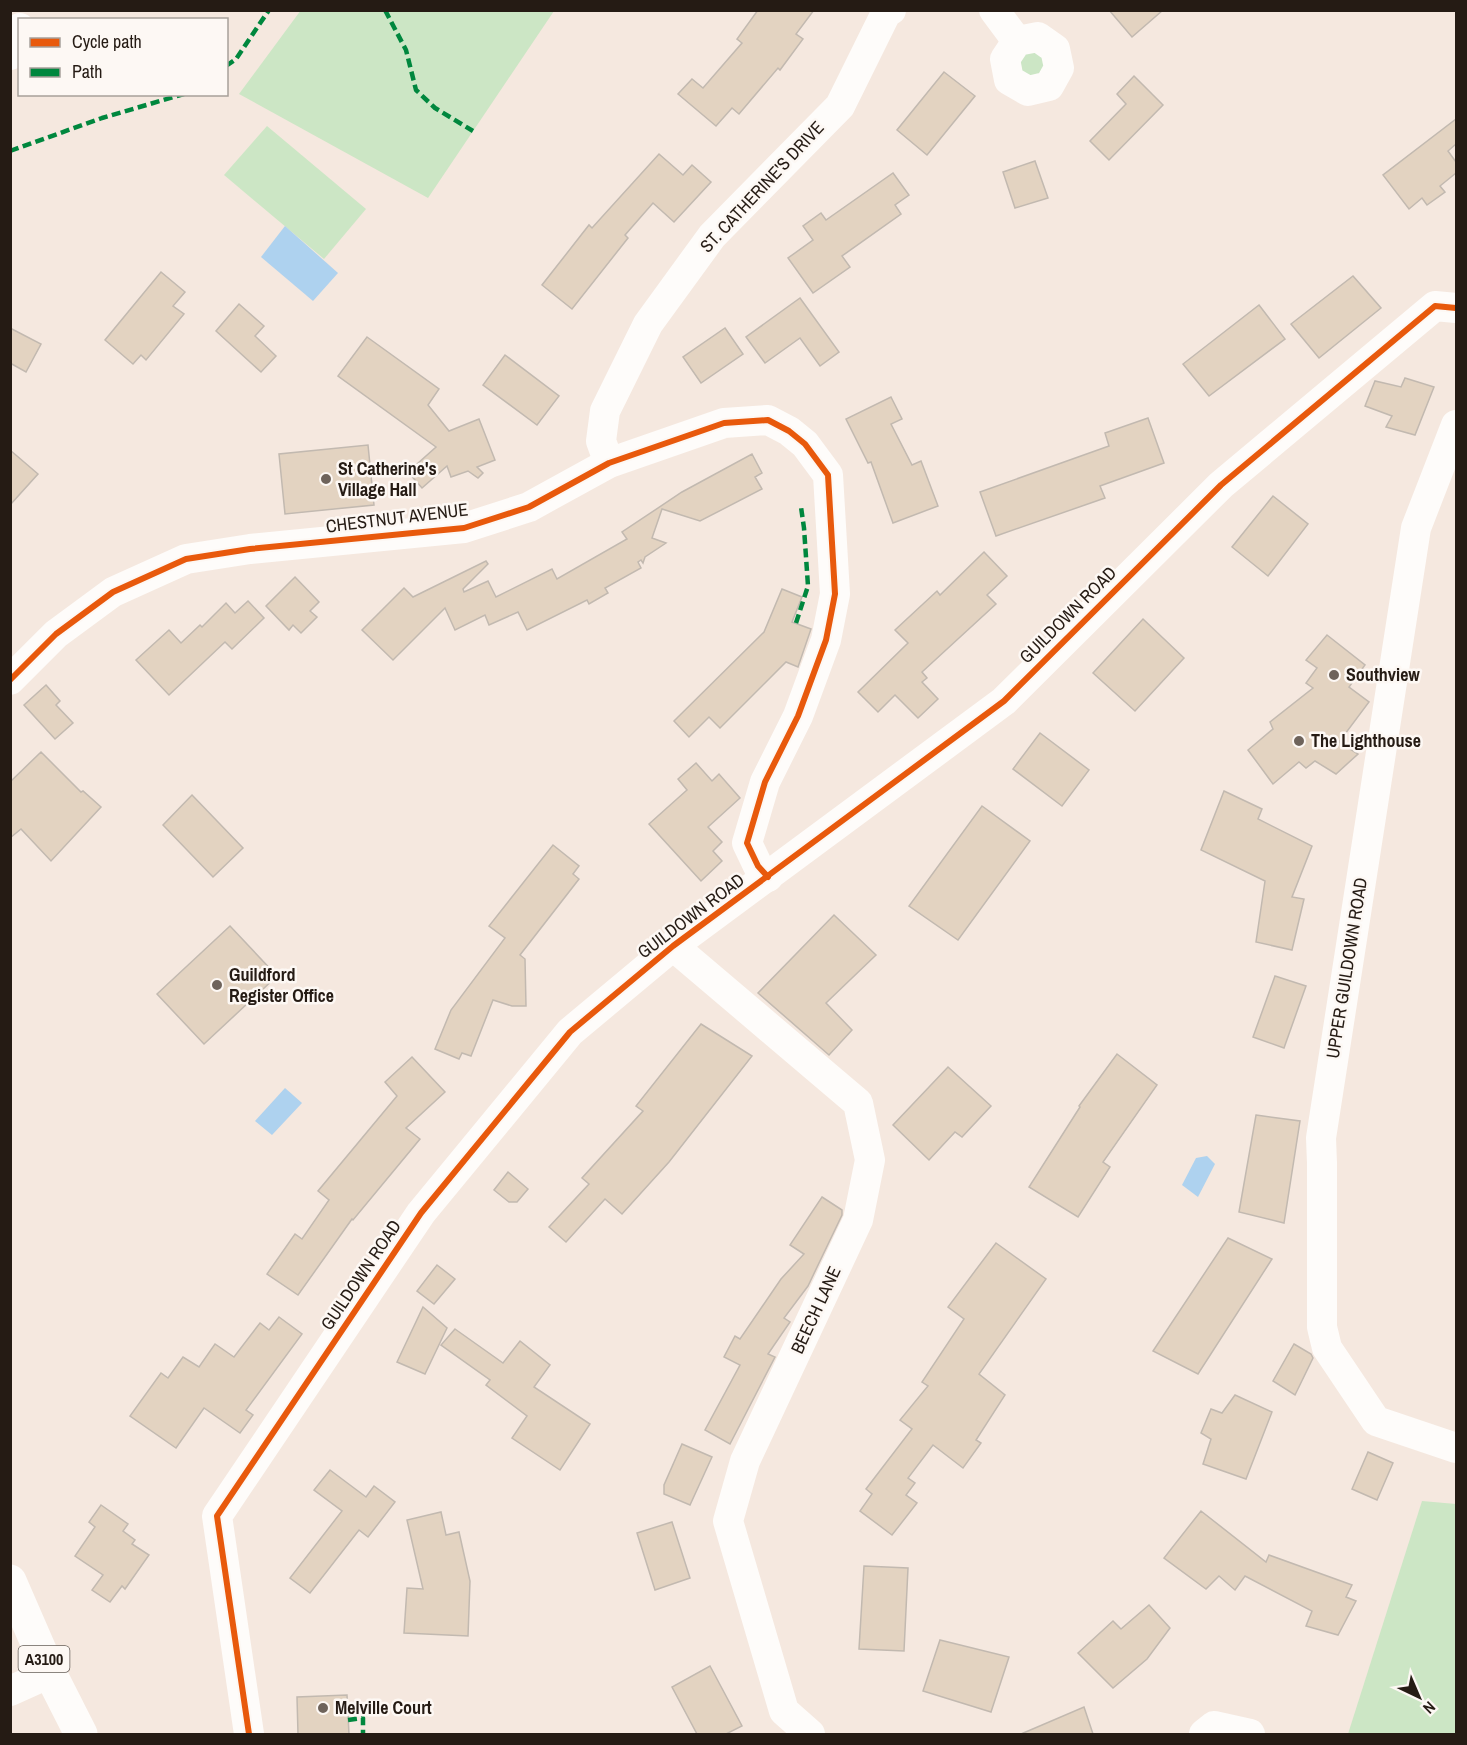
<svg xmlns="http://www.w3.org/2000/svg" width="1467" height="1745" viewBox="0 0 1467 1745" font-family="'Archivo Narrow',sans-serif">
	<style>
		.green { fill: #cce6c5 }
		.water { fill: #aed2ef }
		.building { fill: #e3d3c1; stroke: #c2b9b0; stroke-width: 1.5 }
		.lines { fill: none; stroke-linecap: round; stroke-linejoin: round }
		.street { stroke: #fefcfa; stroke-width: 30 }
		.primary { stroke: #fefcfa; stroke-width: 33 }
		.quiet { stroke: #00873e; stroke-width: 4.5; stroke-dasharray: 9 4.5; stroke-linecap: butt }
		.cycleway-casing { stroke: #fdf8f4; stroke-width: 10 }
		.cycleway { stroke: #e8590c; stroke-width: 6 }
		.poi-dot { fill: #6e635b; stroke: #fdf8f4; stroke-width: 2 }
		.labels { text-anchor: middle; stroke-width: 5; stroke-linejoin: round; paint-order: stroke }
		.shield { fill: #fdf8f4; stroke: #665d57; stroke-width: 1.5 }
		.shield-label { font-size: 16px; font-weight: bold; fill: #251b14 }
		.street-label { font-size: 18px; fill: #251b14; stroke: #fdf8f4 }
		.poi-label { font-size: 18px; font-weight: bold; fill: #251b14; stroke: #fdf8f4; text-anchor: start }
	</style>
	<rect width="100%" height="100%" fill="#f5e8df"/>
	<g class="green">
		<polygon points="301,10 554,10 554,11 428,198 239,94"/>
		<polygon points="1032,49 1047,60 1039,77 1022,75 1020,57"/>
		<polygon points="267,126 366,209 324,259 224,175"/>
		<polygon points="1422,1501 1456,1504 1456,1734 1348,1734"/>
	</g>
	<g class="water">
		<polygon points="285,226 338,273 313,301 261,257"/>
		<polygon points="285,1088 302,1103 272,1135 255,1121"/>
		<polygon points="1207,1156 1215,1164 1198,1197 1182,1185 1196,1158"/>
	</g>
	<g class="building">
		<polygon points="758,10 814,10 796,34 803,39 780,70 778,68 739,114 732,108 716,126 678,94 692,79 703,88 742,43 737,39"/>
		<polygon points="1109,10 1163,10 1132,37"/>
		<polygon points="944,72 975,96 927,155 897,130"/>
		<polygon points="1134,76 1163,105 1109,160 1090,141 1126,104 1117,94"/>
		<polygon points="1456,119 1456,144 1448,151 1456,162 1456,173 1440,186 1445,192 1427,205 1422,198 1409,209 1383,175"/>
		<polygon points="659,154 683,175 692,165 711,182 674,222 653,203 625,235 628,238 572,309 542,285 589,225 592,228"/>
		<polygon points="1035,161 1048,198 1015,208 1003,172"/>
		<polygon points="893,173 909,195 895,205 901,214 842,256 850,267 813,293 788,258 813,240 803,226 821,213 826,220"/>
		<polygon points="161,272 185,292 173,306 184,314 146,360 141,355 133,364 105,340"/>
		<polygon points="1353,276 1381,308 1319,358 1291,324"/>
		<polygon points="800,298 839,352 820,366 800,338 765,363 746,337"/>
		<polygon points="239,304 264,326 255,336 276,356 261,372 216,331"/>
		<polygon points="1259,305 1285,339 1209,396 1183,364"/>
		<polygon points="10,328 41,344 26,372 10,363"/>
		<polygon points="725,328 743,354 701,383 683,357"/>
		<polygon points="367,337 439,389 428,405 449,431 479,419 495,460 477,467 483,473 478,478 468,471 451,477 447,466 422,488 408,472 436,447 338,376"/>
		<polygon points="505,355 559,396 537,425 483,385"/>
		<polygon points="1405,378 1434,387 1415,435 1386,427 1392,416 1365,406 1375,381 1401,387"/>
		<polygon points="891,397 902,419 891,424 912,465 921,461 938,506 893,523 871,462 868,463 846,419"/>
		<polygon points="1148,418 1164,463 1100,486 1105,498 996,536 980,492 1109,446 1105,433"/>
		<polygon points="368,445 374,505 285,514 279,454"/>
		<polygon points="10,450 38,474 10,505"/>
		<polygon points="752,454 762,473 755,477 762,489 700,521 662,509 652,538 666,543 645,557 643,563 641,560 638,562 641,568 605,588 608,593 589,604 587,600 527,630 518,612 489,625 485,615 455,630 445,608 393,660 362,630 404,588 413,597 486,561 488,564 463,589 464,592 488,581 496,597 552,569 557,579 627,539 622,532 682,492"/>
		<polygon points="1273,496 1308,524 1268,576 1232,547"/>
		<polygon points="984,552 1007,576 987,595 996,604 922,672 927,678 922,682 938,699 918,718 895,695 878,712 858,692 908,643 895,630 937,591 940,595"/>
		<polygon points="295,577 319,602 310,611 317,617 301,633 293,625 289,630 266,606"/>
		<polygon points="782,589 802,597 792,622 811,629 798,667 786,662 720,728 709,717 689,737 674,721 764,632"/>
		<polygon points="248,601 264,618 232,649 225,642 169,695 136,660 169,630 181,643 200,625 202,627 226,603 235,613"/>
		<polygon points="1143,619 1184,658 1135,711 1093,673"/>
		<polygon points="1327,635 1365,665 1349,687 1369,702 1339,742 1358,754 1336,774 1315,761 1306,768 1299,762 1273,784 1248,750 1273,729 1270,722 1313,688 1306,683 1317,668 1306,660"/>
		<polygon points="46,685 60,701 56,705 73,723 55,739 24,705"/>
		<polygon points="1040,733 1089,770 1062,806 1013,769"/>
		<polygon points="41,752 81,792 83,791 101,807 51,861 21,829 10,838 10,782"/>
		<polygon points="696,763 712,781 719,774 740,798 708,827 722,842 713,851 722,861 701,881 649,824 687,790 678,779"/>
		<polygon points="1224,791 1262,809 1258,819 1312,846 1292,897 1304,899 1292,950 1256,942 1265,881 1201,850"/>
		<polygon points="192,795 243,848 213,877 163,825"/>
		<polygon points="982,806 1030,841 958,940 909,906"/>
		<polygon points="553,845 579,866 573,874 579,879 520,955 525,959 526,1006 512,1006 493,1000 471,1056 462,1053 459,1059 435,1049 451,1010 505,938 489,926"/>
		<polygon points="834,915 876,955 826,1003 852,1030 829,1055 758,993"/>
		<polygon points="230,926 277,976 204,1044 157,994"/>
		<polygon points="1275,976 1306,986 1284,1048 1253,1037"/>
		<polygon points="701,1024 752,1056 669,1162 622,1214 605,1199 566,1242 549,1227 589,1184 582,1178 643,1111 636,1106"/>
		<polygon points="1117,1054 1157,1085 1103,1162 1110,1167 1078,1217 1029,1187 1080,1107 1079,1106"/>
		<polygon points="412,1057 445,1092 406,1128 420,1139 353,1220 352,1219 298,1295 267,1274 295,1234 302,1239 329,1200 318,1191 397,1096 385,1082"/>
		<polygon points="948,1067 991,1106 962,1137 955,1132 929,1160 893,1125"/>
		<polygon points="1256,1115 1300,1121 1284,1223 1239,1212"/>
		<polygon points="508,1172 528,1189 517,1202 509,1202 494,1190"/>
		<polygon points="822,1197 842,1210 842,1215 808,1286 784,1318 790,1322 768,1354 775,1357 730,1444 705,1430 740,1365 724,1357 735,1336 740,1339 781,1279 804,1254 790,1245"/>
		<polygon points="1228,1238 1272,1259 1198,1374 1153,1351"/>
		<polygon points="996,1243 1046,1279 979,1374 1005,1395 976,1440 981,1443 963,1468 933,1445 908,1478 915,1483 906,1495 917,1503 892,1535 860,1511 872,1494 866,1489 912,1429 900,1420 928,1386 922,1382 964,1319 948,1307"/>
		<polygon points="437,1265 455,1279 434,1304 417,1291"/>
		<polygon points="423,1307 447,1328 425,1374 397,1362"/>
		<polygon points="279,1317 302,1334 246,1410 253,1415 240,1433 204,1408 176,1448 130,1416 161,1373 168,1378 183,1357 199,1367 215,1344 234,1357 260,1323 269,1330"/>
		<polygon points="455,1329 503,1363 520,1341 550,1365 534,1387 590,1424 560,1470 512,1438 527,1416 486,1385 490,1380 441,1345"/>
		<polygon points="1294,1344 1311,1354 1313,1358 1295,1395 1273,1381"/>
		<polygon points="1235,1395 1272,1412 1246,1479 1203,1464 1211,1439 1201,1433 1211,1409 1222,1413"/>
		<polygon points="682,1444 712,1457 690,1505 664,1494 664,1485"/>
		<polygon points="1368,1452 1393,1463 1377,1500 1352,1489"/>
		<polygon points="330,1470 366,1497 374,1486 395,1502 368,1537 359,1530 310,1593 290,1578 342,1511 314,1490"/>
		<polygon points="101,1505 128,1524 123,1531 135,1540 132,1544 149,1555 125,1589 122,1586 110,1602 92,1590 103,1575 75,1556 95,1527 89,1522"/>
		<polygon points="1201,1511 1266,1562 1269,1555 1352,1585 1346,1597 1356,1601 1338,1635 1306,1626 1312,1611 1245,1576 1235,1590 1219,1576 1206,1589 1164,1558"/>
		<polygon points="441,1512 446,1535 459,1532 470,1581 468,1636 404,1633 407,1588 423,1589 407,1520"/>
		<polygon points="672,1522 690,1578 655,1590 637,1533"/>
		<polygon points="864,1566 908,1568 904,1651 859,1649"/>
		<polygon points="1149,1605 1170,1628 1147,1659 1113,1688 1078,1653 1113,1621 1121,1629"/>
		<polygon points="940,1640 1009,1657 991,1712 923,1691"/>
		<polygon points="710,1666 742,1726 726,1734 697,1734 672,1687"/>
		<polygon points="347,1695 349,1734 298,1734 297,1697"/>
		<polygon points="1084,1707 1093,1734 1021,1734"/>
	</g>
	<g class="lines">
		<g class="street">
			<polyline points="994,10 1017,41"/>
			<polygon points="1038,37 1055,49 1059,68 1049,86 1028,91 1009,80 1005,59 1017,41"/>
			<polyline points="10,55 20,28"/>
			<polyline points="1456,425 1416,528 1321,1138 1322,1163 1322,1327 1327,1348 1376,1421 1456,1448"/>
			<polyline points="609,463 601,441 605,411 648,324 712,236 840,106 886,13 891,10"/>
			<polyline points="10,680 56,634 113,592 186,559 250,549 464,528 529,507 609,463 724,423 768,420 789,431 805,444 828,475 835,594 826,640 798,716 765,782 747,843 758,866 768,877"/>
			<polyline points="673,946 858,1103 870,1160 858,1220 745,1461 728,1521 784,1711 810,1734"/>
			<polyline points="10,1691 50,1673"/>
			<polyline points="249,1734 217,1516 421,1213 570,1032 673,946 1004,701 1221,485 1435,306 1456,308"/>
			<polyline points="1204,1734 1214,1726 1250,1734"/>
		</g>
		<polyline class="primary" points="10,1581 50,1673 81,1734"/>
		<g class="quiet">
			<polyline points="385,10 406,50 416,90 435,108 473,131"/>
			<polyline points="226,66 236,59 269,10"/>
			<polyline points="10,151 102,118 184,94"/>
			<polyline points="796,623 808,586 804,528 801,507"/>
			<polyline points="348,1720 363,1718 363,1734"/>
		</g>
		<g class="cycleway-casing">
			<g id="cycleway">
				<polyline points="10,680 56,634 113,592 186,559 250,549 464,528 529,507 609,463 724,423 768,420 789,431 805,444 828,475 835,594 826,640 798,716 765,782 747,843 758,866 768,877"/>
				<polyline points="249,1734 217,1516 421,1213 570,1032 673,946 1004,701 1221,485 1435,306 1456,308"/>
			</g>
		</g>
		<use href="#cycleway" class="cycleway"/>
	</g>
	<g class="poi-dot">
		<circle cx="326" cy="479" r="6"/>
		<circle cx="1334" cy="675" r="6"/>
		<circle cx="1299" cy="741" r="6"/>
		<circle cx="217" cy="985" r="6"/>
		<circle cx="323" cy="1708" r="6"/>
	</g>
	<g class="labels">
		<rect class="shield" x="18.5" y="1646" width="51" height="26" rx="4.5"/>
		<g class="shield-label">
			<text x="44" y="1665">A3100</text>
		</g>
		<g class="street-label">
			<text transform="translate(762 187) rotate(-47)" y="6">ST. CATHERINE'S DRIVE</text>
			<text transform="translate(397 518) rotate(-7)" y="6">CHESTNUT AVENUE</text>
			<text transform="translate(1068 615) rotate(-45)" y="6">GUILDOWN ROAD</text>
			<text transform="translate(691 916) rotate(-37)" y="6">GUILDOWN ROAD</text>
			<text transform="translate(1347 968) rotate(-81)" y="6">UPPER GUILDOWN ROAD</text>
			<text transform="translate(361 1275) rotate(-56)" y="6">GUILDOWN ROAD</text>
			<text transform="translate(816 1310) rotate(-65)" y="6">BEECH LANE</text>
		</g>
		<g class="poi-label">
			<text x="338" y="475">St Catherine's<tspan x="338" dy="21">Village Hall</tspan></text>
			<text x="1346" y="681">Southview</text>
			<text x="1311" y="747">The Lighthouse</text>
			<text x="229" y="981">Guildford<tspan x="229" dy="21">Register Office</tspan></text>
			<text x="335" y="1714">Melville Court</text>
		</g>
	</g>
	<rect width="1467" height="1745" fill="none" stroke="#251b14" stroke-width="24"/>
	<rect x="18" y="18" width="210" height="78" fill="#fdf8f4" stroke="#a7a09a" stroke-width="1.5"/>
	<rect x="30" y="38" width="30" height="9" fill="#e8590c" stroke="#a7a09a" stroke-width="1.5"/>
	<text x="72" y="48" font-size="18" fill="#251b14">Cycle path</text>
	<rect x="30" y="68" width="30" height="9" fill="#00873e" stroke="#a7a09a" stroke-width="1.5"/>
	<text x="72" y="78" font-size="18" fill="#251b14">Path</text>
	<g transform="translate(1419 1697) rotate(136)" stroke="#fdf8f4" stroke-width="4.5" paint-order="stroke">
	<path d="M0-4.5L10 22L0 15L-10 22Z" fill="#251b14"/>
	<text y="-9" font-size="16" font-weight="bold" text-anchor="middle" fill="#251b14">N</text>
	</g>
</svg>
